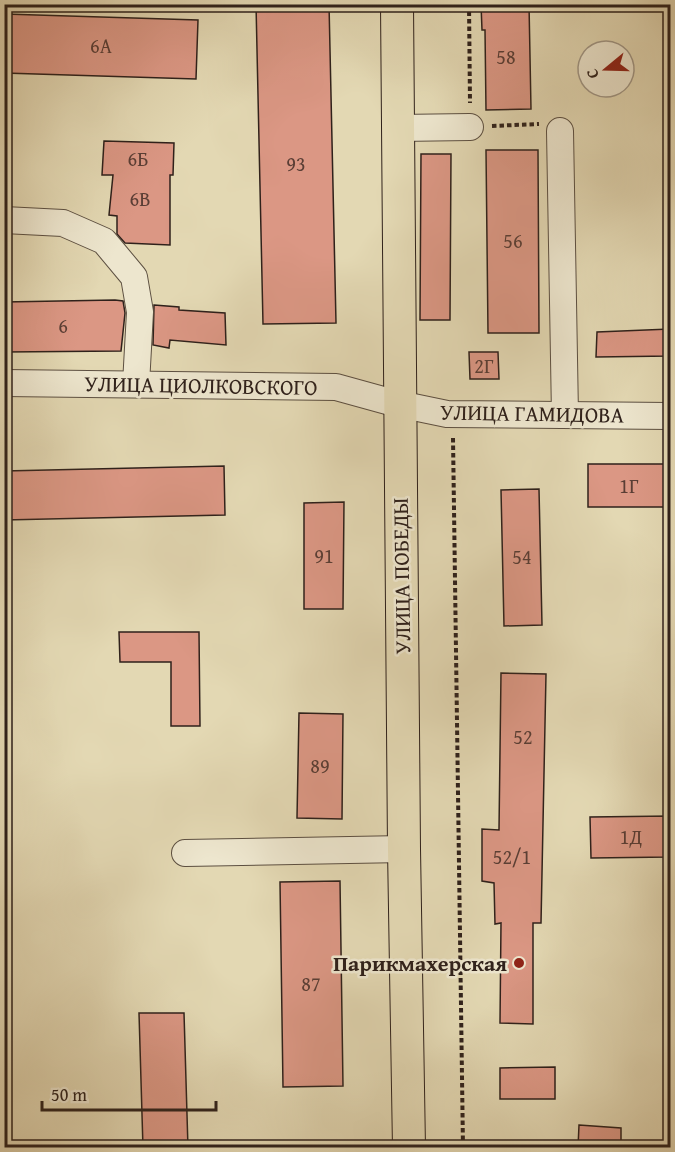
<svg xmlns="http://www.w3.org/2000/svg" width="675" height="1152" viewBox="0 0 675 1152" font-family="'Gentium Book Plus',serif">
	<style>
		.building { fill: #db9784; stroke: #2f211b; stroke-width: 1.5 }
		.lines { fill: none; stroke-linecap: round; stroke-linejoin: round }
		.minor-casing { stroke: #5c4f41; stroke-width: 28 }
		.major-casing { stroke: #2f211b; stroke-width: 34 }
		.path { stroke: #2f211b; stroke-width: 4; stroke-dasharray: 4.5 3; stroke-linecap: butt }
		.minor { stroke: #ede6ce; stroke-width: 26 }
		.major { stroke: #e3d8b3; stroke-width: 32 }
		.poi-dot { fill: #8f2418; stroke: #ede6ce; stroke-width: 2 }
		.labels { text-anchor: middle; stroke-width: 5; stroke-linejoin: round; paint-order: stroke }
		.number-label { font-size: 20px; fill: #5a3e35 }
		.street-label { font-size: 22px; fill: #2f211b; stroke: #ede6ce }
		.poi-label { font-size: 22px; font-weight: bold; fill: #2f211b; stroke: #ede6ce; text-anchor: end }
	</style>
	<rect width="100%" height="100%" fill="#e3d8b3"/>
	<filter id="stains"><feTurbulence type="fractalNoise" baseFrequency=".00333" numOctaves="4"/><feColorMatrix values="0 0 0 0 .2 0 0 0 0 .09 0 0 0 0 .02 0 0 0 .5 -.17"/></filter>
	<radialGradient id="worn" r=".72"><stop offset=".6" stop-color="#630" stop-opacity="0"/><stop offset="1" stop-color="#630" stop-opacity=".3"/></radialGradient>
	<g class="building">
		<polygon points="256,4 329,4 336,323 263,324"/>
		<polygon points="481,4 529,4 531,109 486,110 485,30 482,30"/>
		<polygon points="4,14 198,20 196,79 4,73"/>
		<polygon points="104,141 174,143 173,175 170,175 170,245 125,243 117,234 117,216 109,215 113,175 102,175"/>
		<polygon points="486,150 538,150 539,333 488,333"/>
		<polygon points="421,154 451,154 450,320 420,320"/>
		<polygon points="115,300 123,301 125,313 121,351 4,352 4,302"/>
		<polygon points="154,305 179,307 179,310 225,313 226,345 170,340 169,348 153,345"/>
		<polygon points="670,329 670,356 596,357 597,332"/>
		<polygon points="469,352 498,352 499,379 470,379"/>
		<rect x="588" y="464" width="82" height="43"/>
		<polygon points="224,466 225,515 4,520 4,471"/>
		<polygon points="539,489 542,625 504,626 501,490"/>
		<polygon points="344,502 343,609 304,609 304,503"/>
		<polygon points="119,632 199,632 200,726 171,726 171,662 120,662"/>
		<polygon points="501,673 546,674 541,923 533,923 533,1024 500,1023 501,923 495,924 494,883 482,881 482,829 499,830"/>
		<polygon points="299,713 343,714 342,819 297,818"/>
		<polygon points="670,816 670,857 591,858 590,817"/>
		<polygon points="340,881 343,1086 283,1087 280,882"/>
		<polygon points="139,1013 184,1013 188,1148 143,1148"/>
		<polygon points="555,1067 555,1099 500,1099 500,1068"/>
		<polygon points="579,1125 621,1128 621,1148 578,1148"/>
	</g>
	<g class="lines">
		<g class="minor-casing">
			<g id="minor">
				<polyline points="398,128 470,127"/>
				<polyline points="560,131 565,415"/>
				<polyline points="4,220 63,223 104,241 134,277 140,312 136,384"/>
				<polyline points="4,383 336,387 394,403 447,414 670,416"/>
				<polyline points="185,853 404,849"/>
			</g>
		</g>
		<g class="major-casing">
			<polyline id="major" points="397,4 404,849 409,1148"/>
		</g>
		<g class="path">
			<polyline points="469,4 470,103"/>
			<polyline points="492,126 539,124"/>
			<polyline points="453,438 463,1148"/>
		</g>
		<use href="#minor" class="minor"/>
		<use href="#major" class="major"/>
	</g>
	<circle class="poi-dot" cx="519" cy="963" r="6"/>
	<g class="labels">
		<g class="number-label">
			<text x="101" y="53">6А</text>
			<text x="506" y="64">58</text>
			<text x="138" y="166">6Б</text>
			<text x="296" y="171">93</text>
			<text x="140" y="206">6В</text>
			<text x="513" y="248">56</text>
			<text x="63" y="333">6</text>
			<text x="484" y="373">2Г</text>
			<text x="629" y="493">1Г</text>
			<text x="324" y="563">91</text>
			<text x="522" y="564">54</text>
			<text x="523" y="744">52</text>
			<text x="320" y="773">89</text>
			<text x="631" y="844">1Д</text>
			<text x="512" y="864">52/1</text>
			<text x="311" y="991">87</text>
		</g>
		<g class="street-label">
			<text transform="translate(201 385) rotate(1)" y="8">УЛИЦА ЦИОЛКОВСКОГО</text>
			<text transform="translate(532 413) rotate(1)" y="8">УЛИЦА ГАМИДОВА</text>
			<text transform="translate(401 576) rotate(-91)" y="8">УЛИЦА ПОБЕДЫ</text>
		</g>
		<g class="poi-label">
			<text x="507" y="971">Парикмахерская</text>
		</g>
	</g>
	<rect width="675" height="1152" fill="none" stroke="#e3d8b3" stroke-width="24"/>
	<rect x="6" y="6" width="663" height="1140" fill="none" stroke="#2f211b" stroke-width="3"/>
	<rect x="12" y="12" width="651" height="1128" fill="none" stroke="#2f211b" stroke-width="1.5"/>
	<g transform="translate(606 69) rotate(251)"><circle r="28" fill="#ede6ce" stroke="#a19786" stroke-width="1.5"/>
	<path d="M0-4.5L10 22L0 15L-10 22Z" fill="#8f2418"/>
	<text y="-9" font-size="16" font-weight="bold" text-anchor="middle" fill="#2f211b">С</text>
	</g>
	<path d="M42 1101v9h174v-9" fill="none" stroke="#2f211b" stroke-width="3"/>
	<text x="51" y="1101" font-size="18" fill="#2f211b" stroke="#ede6ce" stroke-width="4.5" paint-order="stroke">50 m</text>
	<rect width="100%" height="100%" filter="url(#stains)"/>
	<rect width="100%" height="100%" fill="url(#worn)"/>
</svg>
